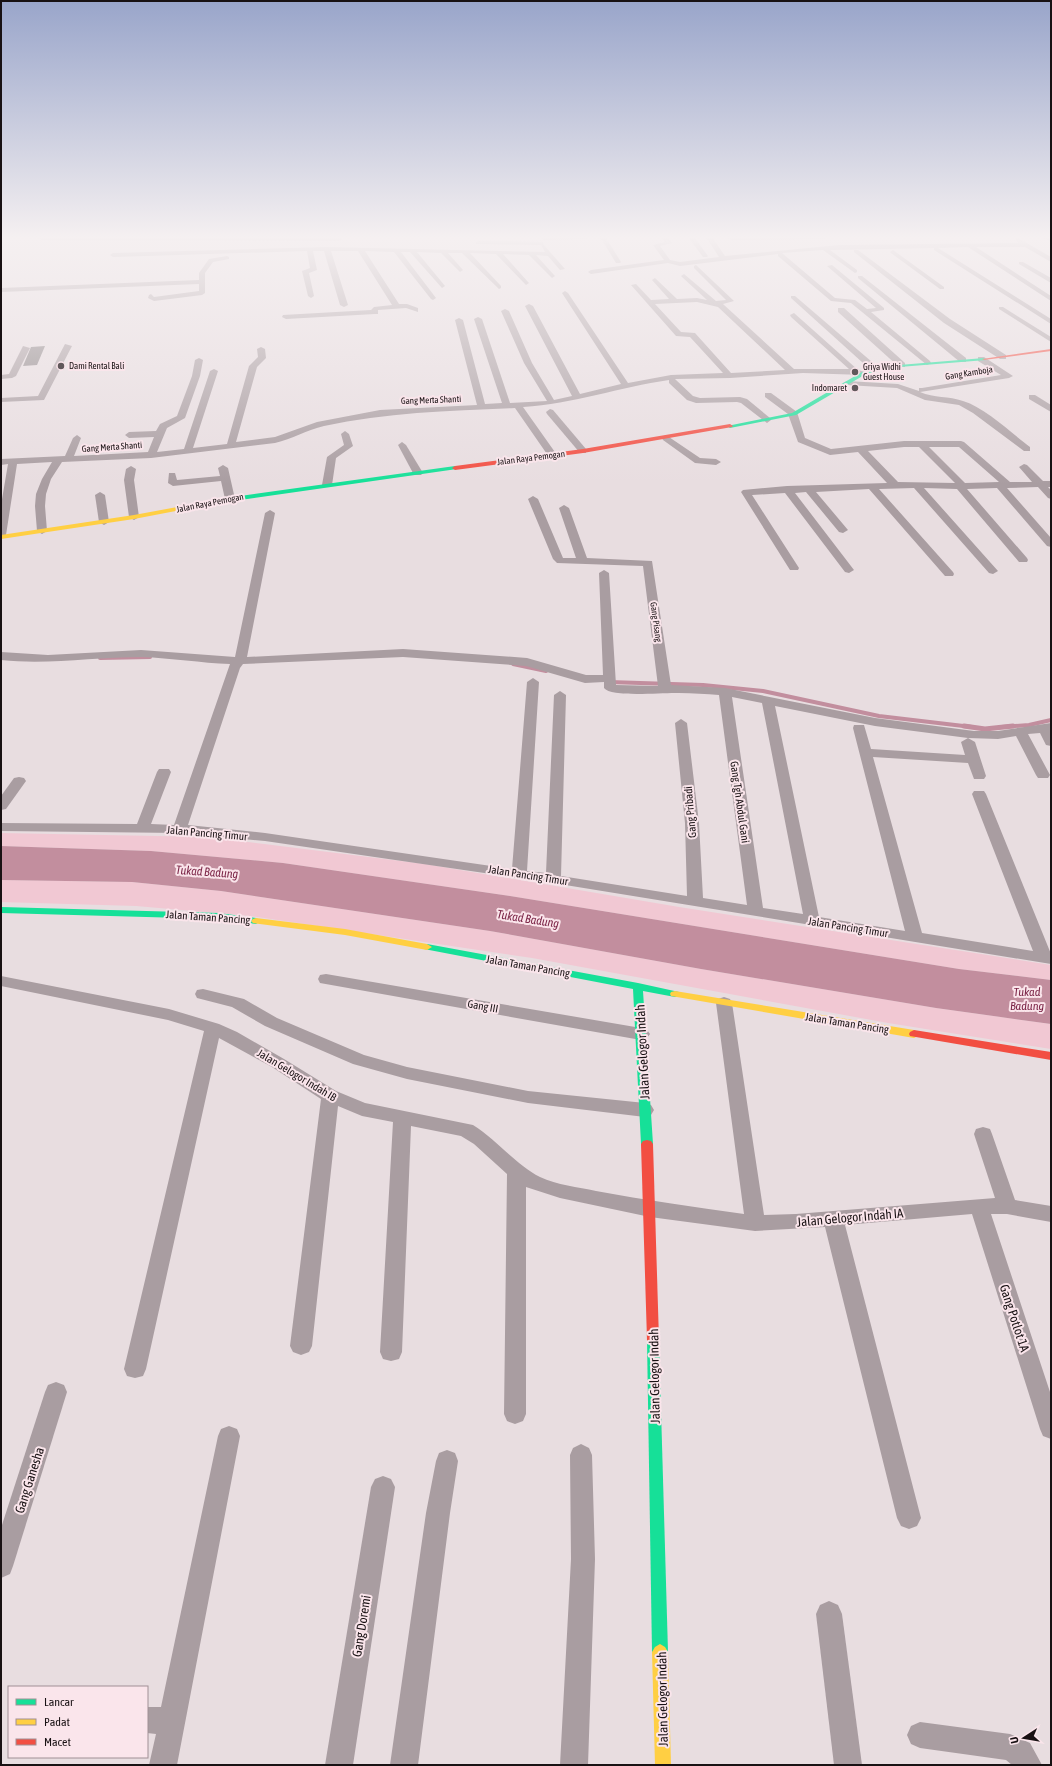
<svg xmlns="http://www.w3.org/2000/svg" width="1052" height="1766" viewBox="0 0 1052 1766" font-family="'Asap Condensed',sans-serif">
	<style>
		.green { fill: #f1c8d3 }
		.water { fill: #c28e9e }
		.lines { fill: none; stroke-linecap: round; stroke-linejoin: round }
		.stream-far1 { stroke: #c28e9e; stroke-width: 4 }
		.stream { stroke: #c28e9e; stroke-width: 5 }
		.building { fill: #8f8789 }
		.street { fill: #a99da1; fill-rule: evenodd }
		.fast { fill: #16e098; fill-rule: evenodd }
		.slow { fill: #ffcf43; fill-rule: evenodd }
		.jam { fill: #f24e42; fill-rule: evenodd }
		.poi-dot { fill: #61585b; stroke: #fae5eb; stroke-width: 1.5 }
		.labels { text-anchor: middle; stroke-width: 4; stroke-linejoin: round; paint-order: stroke }
		.far-poi-label { font-size: 9px; fill: #181113; stroke: #fae5eb; text-anchor: start }
		.far-street-label { font-size: 9px; fill: #181113; stroke: #fae5eb }
		.street-label { font-size: 11px; fill: #181113; stroke: #fae5eb }
		.water-label { font-size: 12px; font-style: italic; fill: #7c2648; stroke: #fae5eb }
		.near-street-label { font-size: 13px; fill: #181113; stroke: #fae5eb }
	</style>
	<rect width="100%" height="100%" fill="#e8dde0"/>
	<g class="green">
		<polygon points="1,833 208,837 425,864 679,907 1051,965 1051,980 959,969 510,896 283,863 151,851 1,846"/>
		<polygon points="1,880 132,882 221,891 490,931 701,969 936,1008 1051,1024 1051,1049 888,1023 532,958 250,916 136,906 1,902"/>
	</g>
	<polygon class="water" points="1,846 151,851 283,863 510,896 959,969 1051,980 1051,1024 936,1008 701,969 490,931 221,891 132,882 1,880"/>
	<g class="lines">
		<g class="stream-far1">
			<polyline points="100,658 150,657"/>
			<polyline points="513,664 546,671"/>
			<polyline points="609,682 703,685 763,691 879,716 972,727"/>
			<polyline points="1002,727 1029,725 1051,720"/>
		</g>
		<polyline class="stream" points="964,726 985,729 1013,726"/>
	</g>
	<polygon class="building" points="45,346 37,365 23,366 31,347"/>
	<g class="lines">
		<g class="street">
			<polygon points="43,237 339,237 342,239 339,241 41,240 40,239"/>
			<polygon points="542,237 590,237 587,239 544,240 541,238"/>
			<polygon points="597,237 606,238 621,262 620,263 616,263 602,240"/>
			<polygon points="661,237 667,237 672,243 660,246 670,260 680,262 719,257 706,237 712,237 725,256 839,245 1019,243 1015,240 1018,238 1051,257 1051,262 1025,247 976,247 1051,296 1051,301 968,247 938,248 1051,319 1051,324 934,250 934,248 830,250 857,270 857,272 855,273 823,250 782,253 835,298 855,300 867,309 876,308 827,266 832,265 884,308 884,310 871,312 930,361 931,363 927,365 851,303 831,301 778,256 778,254 680,266 668,263 591,274 588,272 591,270 664,260 653,245 665,242"/>
			<polygon points="688,237 694,237 708,256 707,257 703,257"/>
			<polygon points="729,237 826,237 823,239 731,240 728,238"/>
			<polygon points="1042,237 1051,238 1051,242"/>
			<polygon points="478,241 543,242 543,244 565,269 560,270 548,256 536,255 554,275 555,276 552,278 529,255 503,254 528,282 529,283 526,285 496,254 470,253 501,286 501,288 499,289 462,253 448,253 463,270 460,272 441,253 417,252 445,286 442,288 410,252 401,252 436,298 433,300 431,299 394,252 365,251 399,304 407,304 418,308 418,312 406,308 378,310 378,314 375,314 286,319 282,317 283,315 371,310 374,307 392,305 358,251 331,251 348,305 344,307 340,305 324,251 313,251 317,270 309,273 314,296 311,298 308,296 302,271 310,268 307,251 113,257 110,255 113,253 327,247 545,252 541,245 476,244 476,242"/>
			<polygon points="854,250 858,250 950,319 1006,355 1006,359 1000,359 944,323 854,252"/>
			<polygon points="893,250 944,287 944,289 940,289 891,253 890,252"/>
			<polygon points="227,256 229,257 229,259 213,262 205,273 205,293 202,295 154,301 148,298 149,295 151,294 154,297 199,291 199,284 1,292 1,288 199,280 199,273 209,259"/>
			<polygon points="1019,262 1023,262 1051,278 1051,283 1019,264"/>
			<path d="M696 265 734 301 723 304 794 369H849L791 317 790 315 794 313 858 370 868 373 864 375 803 373 730 378 675 379 693 396 700 398 740 397 747 399 770 418 771 420 767 423 741 403 737 402 696 403 687 400 669 383V380C620 387 573 404 523 407L557 455 552 458 549 457 515 408C452 411 387 412 324 426 307 430 292 439 275 443L151 458 62 462 51 479 46 494 45 506 47 531 42 534 37 531 35 506 36 494 42 479 52 462 17 464 6 535 1 538V505L8 464 1 465V459L65 456 73 438 77 435 81 438 74 456 148 452 154 437 129 438 125 435 129 432 156 431 160 424 177 416 192 376 195 360 199 358 203 360 200 376 185 418 167 428 157 452 184 449 210 371 214 369 218 371 193 448 227 444 249 366 258 357 257 349 261 347 265 349 266 358 257 367 236 442 275 437 317 422 380 410 477 405 455 320 459 318 463 320 485 404 502 403 474 319 478 317 482 319 510 403 547 401 524 363 501 311 505 309 509 311 532 363 554 400 572 396 525 306 529 304 533 306 580 394 621 384 562 293 565 291 568 293 628 383 671 375 723 373 690 337 676 336 631 285 636 284 651 300 669 299 652 280 655 278 677 299 697 298 707 300 682 277 681 276 684 274 716 301 726 300 694 268V266ZM697 302 718 307 785 370 731 373 695 333 681 332 655 304Z"/>
			<polygon points="858,276 862,276 966,358 966,362 960,362 858,278"/>
			<polygon points="791,296 795,296 879,368 879,372 873,372 791,298"/>
			<polygon points="999,307 1003,307 1051,337 1051,342 999,309"/>
			<polygon points="838,308 844,308 905,363 905,367 899,367 838,312"/>
			<polygon points="65,344 72,346 44,400 1,402 1,398 38,396"/>
			<polygon points="23,346 30,348 16,376 12,378 1,379 1,375 9,374"/>
			<path d="M978 357H984L1013 376 1009 378 920 392C934 398 949 396 963 401 986 408 1011 433 1030 447V451H1024L973 413 959 405 925 400 897 388 847 385 843 383 847 381 898 384 919 391V388H922L1001 375 978 361Z"/>
			<path d="M765 393H771L797 412 805 438 831 449 904 441H961L964 442 1010 482H1032L1019 467 1024 464 1027 465 1043 481H1051V487H1048L1051 490V499L1048 498 1038 487 1007 488 1051 538V547L1047 546 997 488 967 489 1027 558 1028 560 1027 562H1019L957 489 924 488 998 571 993 574 989 573 914 488 879 489 953 572 954 574 953 576H945L869 489 816 492 848 530 843 533 839 532 806 492 795 493 854 570 849 573 845 572 785 493 752 495 799 568 798 570H790L741 492 743 490 787 486 887 483 858 452 830 455 798 442 788 414 765 397ZM904 447H919L955 483 898 482 868 451ZM929 447H959L999 482 965 483Z"/>
			<polygon points="1029,395 1035,395 1051,405 1051,412 1029,399"/>
			<polygon points="550,409 553,410 586,449 586,453 580,453 547,414 546,412"/>
			<polygon points="345,431 349,434 353,446 336,458 332,485 330,487 324,487 322,485 327,457 344,445 341,434"/>
			<polygon points="666,435 700,458 716,459 721,462 716,465 695,463 663,440 662,438"/>
			<polygon points="402,442 406,445 423,473 421,475 415,475 413,473 398,445"/>
			<polygon points="223,465 228,468 235,499 233,501 230,502 225,499 221,481 173,486 168,483 169,473 175,473 177,480 220,476 218,468"/>
			<polygon points="131,466 136,469 134,480 139,517 134,520 129,517 124,480 126,469"/>
			<polygon points="100,492 105,495 109,522 104,525 99,522 95,495"/>
			<path d="M533 496 538 499 563 558H576L559 508 564 505 569 508 587 558 652 561 671 685 725 688 875 718 974 731H998L1051 723V746L1046 745 1040 733 1028 734 1050 775 1048 778H1038L1036 775 1016 736 998 739 968 738 975 742 986 776 984 779H974L968 763 873 757 922 933 1033 951 972 794 974 791H984L986 794 1051 954V964L553 883 265 841 180 833 1 831V823L137 824 157 772 159 769H169L171 772 151 824 174 825 230 664C201 663 171 658 142 657 94 657 48 665 1 660V652L48 655 141 650 235 657 265 513 270 510 275 513 247 657 403 649 527 658 586 675H603L599 573 604 570 609 573 616 685 658 686 643 566 557 563 553 559 528 499ZM403 657 526 666 585 683 604 682V688C611 698 666 692 679 693 693 693 706 694 719 695L747 905 703 898 699 823 687 723 681 719 675 723 685 823 687 896 561 876 566 695 560 691 554 695 546 873 527 871 539 682 533 678 527 682 512 869 265 833 188 825 240 668 243 664ZM732 697 762 703 803 914 763 908ZM775 706 875 726 968 738 961 742 965 755 871 749 864 725H854L853 728 905 931 819 917Z"/>
			<polygon points="19,777 24,778 26,781 6,809 1,810 1,796 14,778"/>
			<polygon points="326,974 641,1028 647,1030 650,1034 647,1038 641,1040 320,983 318,979 320,975"/>
			<path d="M1 976 169 1009 219 1024 237 1032 284 1059 336 1091 365 1103 473 1125C497 1140 515 1164 540 1177 557 1185 578 1187 596 1191 645 1200 694 1207 744 1214L716 1003 718 999 724 997 730 999 732 1003 764 1215 796 1214 995 1198 974 1134 976 1129 983 1127 990 1129 992 1134 1015 1200 1051 1206V1222L1007 1214H991L1051 1395V1439L1043 1436 1040 1429 972 1214 845 1225 921 1518 917 1526 909 1529 901 1526 897 1518 825 1227 755 1231 650 1217 560 1198 526 1187V1414L523 1421 515 1424 507 1421 504 1414 507 1174 474 1144 461 1136 411 1126 402 1352 399 1359 391 1361 383 1359 380 1352 393 1122 362 1116 338 1106 312 1346 309 1352 301 1355 293 1352 290 1346 321 1099 272 1067 219 1038 146 1369 143 1376 135 1378 127 1376 124 1369 204 1031 168 1020 1 986Z"/>
			<polygon points="203,989 244,999 277,1018 364,1055 407,1067 528,1091 645,1103 651,1105 654,1110 651,1115 645,1117 528,1103 407,1079 353,1064 265,1026 232,1007 197,998 195,994 197,990"/>
			<polygon points="56,1382 64,1385 67,1392 13,1566 10,1574 1,1578 1,1528 45,1392 48,1385"/>
			<polygon points="229,1426 237,1429 240,1436 177,1765 149,1765 156,1734 147,1733 147,1707 161,1707 218,1436 221,1429"/>
			<polygon points="581,1444 589,1448 592,1455 595,1559 588,1765 560,1765 571,1559 570,1455 573,1448"/>
			<polygon points="447,1450 455,1453 458,1461 450,1513 418,1765 390,1765 426,1513 436,1461 439,1453"/>
			<polygon points="383,1476 391,1479 395,1487 353,1765 325,1765 371,1487 375,1479"/>
			<polygon points="829,1601 838,1605 842,1614 862,1765 834,1765 816,1614 820,1605"/>
			<polygon points="920,1722 1010,1734 1030,1743 1042,1765 1012,1765 1006,1760 920,1748 911,1744 907,1735 911,1726"/>
		</g>
		<g class="fast">
			<polygon points="984,358 986,360 887,368 866,374 796,415 730,428 727,426 792,413 862,372 887,366"/>
			<polygon points="455,466 457,467 457,469 226,502 223,500 226,498"/>
			<polygon points="1,907 219,913 256,918 261,921 256,924 219,919 1,913"/>
			<polygon points="427,944 638,983 679,992 680,994 679,996 675,997 643,991 653,1144 651,1147 647,1148 643,1147 641,1144 633,989 424,949 422,947 424,945"/>
			<polygon points="653,1335 658,1336 659,1340 668,1652 665,1657 660,1660 655,1657 652,1652 647,1340 648,1336"/>
		</g>
		<g class="slow">
			<polygon points="226,498 229,500 228,501 134,519 1,539 1,535 134,515"/>
			<polygon points="256,918 345,929 427,944 432,947 427,950 345,935 253,923 251,921 253,919"/>
			<polygon points="675,991 914,1030 918,1032 919,1034 918,1036 914,1038 671,996 670,994 671,992"/>
			<polygon points="660,1644 665,1647 668,1652 671,1765 655,1765 652,1652 655,1647"/>
		</g>
		<g class="jam">
			<polygon points="1051,349 1051,351 984,360 982,359"/>
			<polygon points="730,424 733,426 732,427 583,453 455,470 452,468 455,466 583,449"/>
			<polygon points="914,1030 1051,1052 1051,1060 910,1036 909,1034 910,1032"/>
			<polygon points="647,1140 651,1141 653,1144 659,1340 658,1344 653,1345 648,1344 647,1340 641,1144 643,1141"/>
		</g>
	</g>
	<linearGradient id="sky" x2="0" y2="1"><stop stop-color="#99a5ca"/><stop offset="0.49" stop-color="#f5f0f1"/><stop offset="1" stop-color="#f5f0f1" stop-opacity="0"/></linearGradient>
	<rect width="1052" height="484" fill="url(#sky)"/>
	<g class="poi-dot">
		<circle cx="61" cy="366" r="4"/>
		<circle cx="855" cy="372" r="4"/>
		<circle cx="855" cy="388" r="4"/>
	</g>
	<g class="labels">
		<g class="far-poi-label">
			<text x="69" y="369">Dami Rental Bali</text>
			<text x="863" y="370">Griya Widhi<tspan x="863" dy="10">Guest House</tspan></text>
			<text x="847" y="391" text-anchor="end">Indomaret</text>
		</g>
		<g class="far-street-label">
			<text transform="translate(969 373) rotate(-9)" y="3">Gang Kamboja</text>
			<text transform="translate(431 400) rotate(-2)" y="3">Gang Merta Shanti</text>
			<text transform="translate(112 447) rotate(-4)" y="3">Gang Merta Shanti</text>
			<text transform="translate(531 458) rotate(-7)" y="3">Jalan Raya Pemogan</text>
			<text transform="translate(210 503) rotate(-11)" y="3">Jalan Raya Pemogan</text>
			<text transform="translate(656 622) rotate(82)" y="3">Gang Pisang</text>
		</g>
		<g class="street-label">
			<text transform="translate(740 802) rotate(82)" y="4">Gang Tgh Abdul Gani</text>
			<text transform="translate(690 812) rotate(-95)" y="4">Gang Pribadi</text>
			<text transform="translate(207 833) rotate(5)" y="4">Jalan Pancing Timur</text>
			<text transform="translate(528 875) rotate(9)" y="4">Jalan Pancing Timur</text>
			<text transform="translate(208 917) rotate(4)" y="4">Jalan Taman Pancing</text>
			<text transform="translate(848 927) rotate(9)" y="4">Jalan Pancing Timur</text>
			<text transform="translate(528 966) rotate(10)" y="4">Jalan Taman Pancing</text>
			<text transform="translate(483 1006) rotate(10)" y="4">Gang III</text>
			<text transform="translate(847 1023) rotate(9)" y="4">Jalan Taman Pancing</text>
			<text transform="translate(297 1075) rotate(31)" y="4">Jalan Gelogor Indah IB</text>
		</g>
		<g class="water-label">
			<text transform="translate(207 872) rotate(4)" y="4">Tukad Badung</text>
			<text transform="translate(528 919) rotate(9)" y="4">Tukad Badung</text>
			<text x="1027" y="996">Tukad<tspan x="1027" dy="14">Badung</tspan></text>
		</g>
		<g class="near-street-label">
			<text transform="translate(642 1052) rotate(-93)" y="5">Jalan Gelogor Indah</text>
			<text transform="translate(850 1217) rotate(-5)" y="5">Jalan Gelogor Indah IA</text>
			<text transform="translate(1015 1318) rotate(72)" y="5">Gang Potlot 1A</text>
			<text transform="translate(654 1376) rotate(-91)" y="5">Jalan Gelogor Indah</text>
			<text transform="translate(29 1480) rotate(-72)" y="5">Gang Ganesha</text>
			<text transform="translate(361 1626) rotate(-81)" y="5">Gang Doremi</text>
			<text transform="translate(662 1699) rotate(-91)" y="5">Jalan Gelogor Indah</text>
		</g>
	</g>
	<rect width="1052" height="1766" fill="none" stroke="#181113" stroke-width="4"/>
	<rect x="8" y="1686" width="140" height="72" fill="#fae5eb" stroke="#a09095"/>
	<rect x="16" y="1699" width="20" height="6" fill="#16e098" stroke="#a09095"/>
	<text x="44" y="1706" font-size="12" fill="#181113">Lancar</text>
	<rect x="16" y="1719" width="20" height="6" fill="#ffcf43" stroke="#a09095"/>
	<text x="44" y="1726" font-size="12" fill="#181113">Padat</text>
	<rect x="16" y="1739" width="20" height="6" fill="#f24e42" stroke="#a09095"/>
	<text x="44" y="1746" font-size="12" fill="#181113">Macet</text>
	<g transform="translate(1024 1738) rotate(258)" stroke="#fae5eb" stroke-width="3" paint-order="stroke">
	<path d="M0-3L7 15L0 10L-7 15Z" fill="#181113"/>
	<text y="-6" font-size="11" font-weight="bold" text-anchor="middle" fill="#181113">U</text>
	</g>
</svg>
